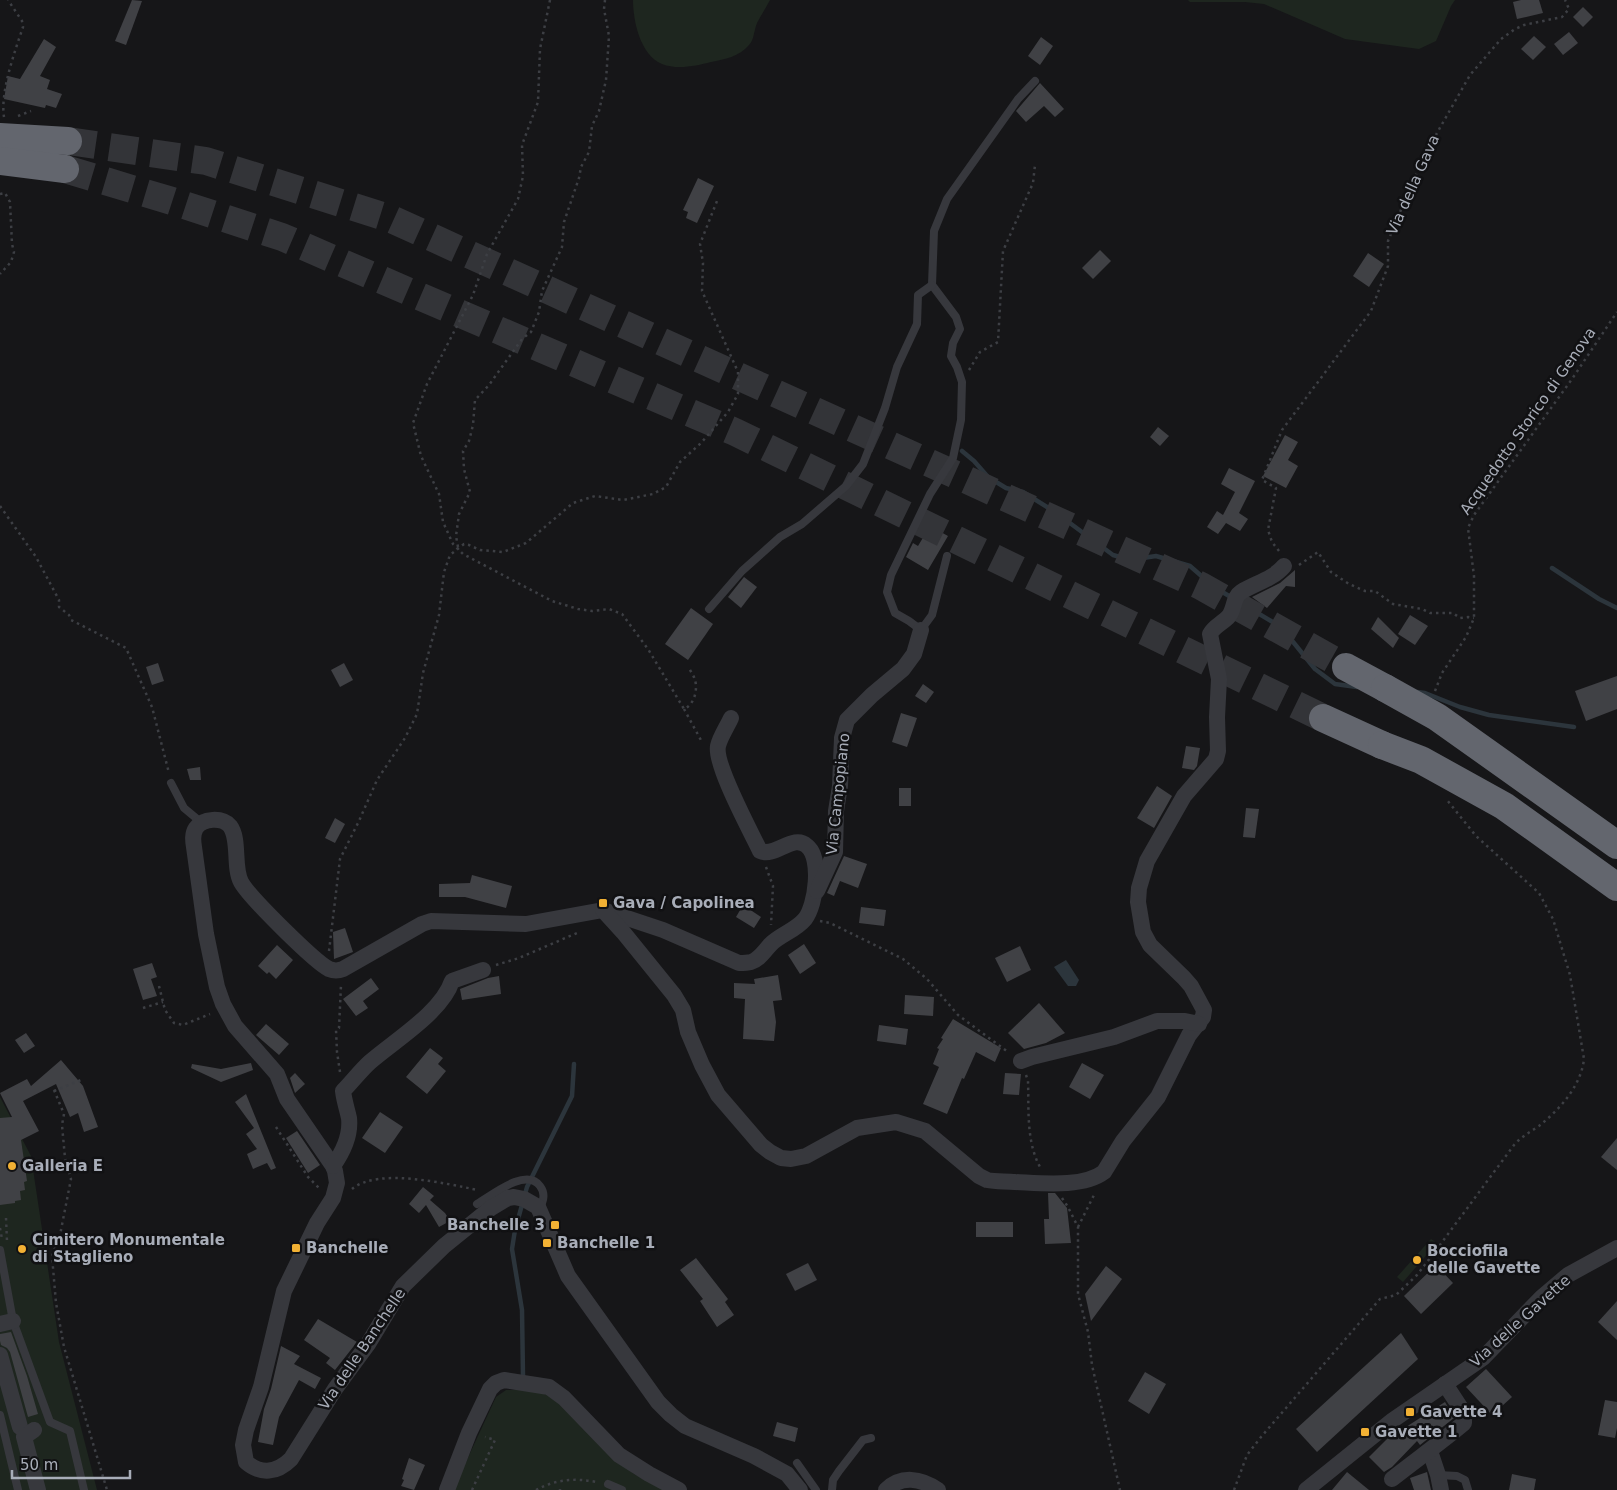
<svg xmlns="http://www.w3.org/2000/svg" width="1617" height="1490" viewBox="0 0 1617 1490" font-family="'DejaVu Sans',sans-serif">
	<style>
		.green { fill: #1e261f }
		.water { fill: #2c353c }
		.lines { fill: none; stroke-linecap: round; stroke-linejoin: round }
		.stream { stroke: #2c353c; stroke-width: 4.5 }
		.building { fill: #404145 }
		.highway-tunnel { stroke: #333438; stroke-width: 28; stroke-dasharray: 28 14; stroke-linecap: butt }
		.path { stroke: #3d3f44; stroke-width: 2.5; stroke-dasharray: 2.5 4; stroke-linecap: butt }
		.lane { stroke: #37383d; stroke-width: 8 }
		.street { stroke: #37383d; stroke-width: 16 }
		.highway { stroke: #63666e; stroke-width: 28 }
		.highway-bridge { stroke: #63666e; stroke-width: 28 }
		.poi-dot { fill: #f2b134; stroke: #111113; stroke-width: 2 }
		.labels { text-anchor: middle; stroke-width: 5; stroke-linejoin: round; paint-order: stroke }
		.street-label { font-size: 15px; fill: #a8adb8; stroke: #111113 }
		.poi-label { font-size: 15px; font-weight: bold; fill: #a8adb8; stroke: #111113; text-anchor: start }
	</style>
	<rect width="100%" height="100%" fill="#161618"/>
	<g class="green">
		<path d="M633 0H770C766 8 761 15 757 23 754 30 754 40 749 45 739 57 725 59 711 62 696 66 677 70 662 64 640 55 633 20 633 0Z"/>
		<polygon points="1188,0 1455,0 1451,6 1436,41 1419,49 1345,39 1264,4 1245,2 1190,2"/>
		<polygon points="0,1097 31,1156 59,1342 97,1490 0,1490"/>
		<polygon points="1431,1239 1437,1243 1403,1282 1397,1277"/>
		<polygon points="506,1390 532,1390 556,1398 609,1454 634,1474 669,1490 453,1490 496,1397"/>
	</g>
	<polygon class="water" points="1066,960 1079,980 1076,986 1068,986 1054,967"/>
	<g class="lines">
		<g class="stream">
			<polyline points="962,451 974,461 988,477 1006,488 1023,492 1055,512 1113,555 1130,560 1156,556 1190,566 1214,587 1281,627 1315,669 1335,684 1357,687"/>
			<polyline points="1552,568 1599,599 1617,608"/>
			<polyline points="1417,692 1425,693 1460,707 1489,715 1574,727"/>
			<polyline points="523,1376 522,1310 512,1249 515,1230 527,1187 572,1096 574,1064"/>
		</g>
	</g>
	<g class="building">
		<polygon points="132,0 142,1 126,45 115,41"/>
		<polygon points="1521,0 1539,0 1543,13 1517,19 1513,2"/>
		<polygon points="1583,7 1593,17 1583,27 1573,17"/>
		<polygon points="1569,32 1578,43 1563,55 1554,44"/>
		<polygon points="1534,36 1546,47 1533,60 1521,49"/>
		<polygon points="1041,37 1053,46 1040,65 1028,56"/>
		<polygon points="44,39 56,47 40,76 50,80 47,89 62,94 56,108 46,105 45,108 4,99 8,76 20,79"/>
		<polygon points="1040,83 1064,109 1055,117 1044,106 1026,122 1016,111"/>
		<polygon points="698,178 714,186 697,223 686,218 688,212 683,210"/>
		<polygon points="1100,250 1111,261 1093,279 1082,268"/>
		<polygon points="1368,253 1384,264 1369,287 1353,276"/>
		<polygon points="1158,427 1169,436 1160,446 1150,437"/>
		<polygon points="1285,435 1298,442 1288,460 1298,466 1286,488 1263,476"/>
		<polygon points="1229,468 1255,481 1239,513 1248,519 1240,531 1226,523 1218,534 1207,527 1217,511 1223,515 1235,492 1221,484"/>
		<polygon points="930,526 948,536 928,570 906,557 913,543 918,546"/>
		<polygon points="1295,570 1295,587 1286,586 1267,608 1252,597 1280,583"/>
		<polygon points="744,577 757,587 741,608 728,597"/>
		<polygon points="691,608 713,624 688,660 665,644"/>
		<polygon points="1410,615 1428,626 1415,645 1398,634"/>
		<polygon points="1378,617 1399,638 1393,648 1371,629"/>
		<polygon points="158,663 164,681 152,685 146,667"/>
		<polygon points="344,663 353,680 340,687 331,670"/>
		<polygon points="1617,676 1617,709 1586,721 1575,691"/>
		<polygon points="923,684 934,692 926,703 915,696"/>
		<polygon points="901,713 917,718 907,747 892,742"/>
		<polygon points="1186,746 1200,748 1197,766 1194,770 1182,768"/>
		<polygon points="200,767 201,780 190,780 187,769"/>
		<polygon points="1157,786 1172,796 1154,828 1137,818"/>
		<rect x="899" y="788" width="12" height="18"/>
		<polygon points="1246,808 1259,809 1255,838 1243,837"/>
		<polygon points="335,818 345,824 335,843 325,838"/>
		<polygon points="844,856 867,864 858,888 840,881 834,896 827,893"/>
		<polygon points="472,875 512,886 506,908 465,897 439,897 439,884 470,883"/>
		<polygon points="743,905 761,917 754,928 736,917"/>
		<polygon points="861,907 886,910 884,926 859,923"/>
		<polygon points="345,928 353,952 334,959 333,932"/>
		<polygon points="804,944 816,963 800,974 788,955"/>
		<polygon points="277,945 293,960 276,979 269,972 267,974 258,966"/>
		<polygon points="1020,946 1031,970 1007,982 995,958"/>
		<polygon points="152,963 157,977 151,979 157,996 143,1000 133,969"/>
		<polygon points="778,975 782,1000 773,1001 776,1022 774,1041 743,1039 745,999 734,998 734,983 755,984 754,979"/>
		<polygon points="499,976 501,994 462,1000 460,989 488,978"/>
		<polygon points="371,978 379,989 363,1001 368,1008 356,1016 343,999"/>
		<polygon points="905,995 934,997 933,1016 904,1014"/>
		<polygon points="1039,1003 1065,1033 1046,1043 1024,1049 1008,1033"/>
		<polygon points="953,1019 1001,1048 995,1062 976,1052 964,1079 962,1078 947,1114 923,1104 939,1067 933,1064 939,1049 937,1048 943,1039 941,1038"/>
		<polygon points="266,1024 289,1044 279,1055 256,1035"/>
		<polygon points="879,1025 908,1029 906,1045 877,1041"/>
		<polygon points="26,1033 35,1046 24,1053 15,1040"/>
		<polygon points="430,1048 443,1058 438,1064 446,1071 427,1094 406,1077"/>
		<polygon points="61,1060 83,1086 98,1127 84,1132 78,1113 70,1117 56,1084 23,1101 39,1131 21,1140 27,1181 24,1182 25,1190 20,1191 21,1200 15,1201 15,1203 0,1205 0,1118 12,1117 0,1093 27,1079 31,1086"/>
		<polygon points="251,1063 253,1070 221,1082 191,1068 192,1064 221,1069"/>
		<polygon points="1082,1063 1104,1075 1090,1099 1069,1087"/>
		<polygon points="295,1073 305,1084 295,1093 290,1078"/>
		<polygon points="1005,1073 1021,1074 1019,1095 1003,1094"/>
		<polygon points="246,1094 276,1168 271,1170 267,1163 253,1169 247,1154 257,1149 246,1134 254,1128 235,1102"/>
		<polygon points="380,1112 403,1127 385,1153 362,1138"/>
		<polygon points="297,1131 320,1165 308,1173 286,1138"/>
		<polygon points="1617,1138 1617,1170 1601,1157"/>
		<polygon points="423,1187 434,1196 430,1200 445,1213 450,1221 439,1227 426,1205 419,1213 409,1204"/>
		<polygon points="1048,1193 1055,1193 1067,1208 1071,1243 1045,1244 1044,1219 1049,1219"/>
		<rect x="976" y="1222" width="37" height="15"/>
		<polygon points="696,1258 728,1299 725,1302 734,1315 717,1327 700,1301 703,1299 680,1270"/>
		<polygon points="808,1263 817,1280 795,1291 786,1274"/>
		<polygon points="1436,1265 1453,1283 1421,1314 1404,1296"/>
		<polygon points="1106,1266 1122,1279 1091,1321 1085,1294"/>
		<polygon points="1617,1301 1617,1340 1598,1322"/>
		<polygon points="318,1319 357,1342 335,1370 326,1363 330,1358 304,1340"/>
		<polygon points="11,1332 27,1376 38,1414 28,1417 10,1352 7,1348 1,1345 0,1341 0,1334"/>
		<polygon points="1401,1333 1418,1359 1317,1452 1296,1429"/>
		<polygon points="281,1346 300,1356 294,1364 321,1378 315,1389 299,1380 279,1417 273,1445 258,1442 264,1409 271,1389"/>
		<polygon points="1486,1369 1512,1397 1492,1415 1466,1387"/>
		<polygon points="1145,1372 1166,1384 1149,1414 1128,1401"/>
		<polygon points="1605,1400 1617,1402 1617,1428 1615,1438 1598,1435"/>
		<polygon points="1445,1402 1454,1418 1420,1445 1417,1441 1392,1467 1384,1472 1369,1457 1393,1433 1395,1434"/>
		<polygon points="777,1422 798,1428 795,1442 773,1436"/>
		<polygon points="409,1458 425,1465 414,1490 401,1486 404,1480 402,1479"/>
		<polygon points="1347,1472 1369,1490 1332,1490"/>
		<polygon points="1427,1472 1431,1490 1414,1490 1410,1478"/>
		<polygon points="1512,1474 1536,1479 1534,1490 1509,1490"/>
	</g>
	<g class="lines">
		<g class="highway-tunnel">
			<polyline points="68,141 206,161 389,218 1201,586 1346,667"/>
			<polyline points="65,169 172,201 282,237 735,432 1323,718"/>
		</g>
		<g class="path">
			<path d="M550 0 540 49 538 102 522 145 523 176 518 199 487 254 473 295 427 384 413 423 421 456 439 494 443 522 453 544 463 554 552 601 578 609 592 611 609 609 622 614 648 649 684 709C694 705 698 690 695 680 694 676 691 672 689 668"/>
			<polyline points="18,116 31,111"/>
			<path d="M4 117C0 92 15 51 23 27L22 21 8 0"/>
			<polyline points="0,194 5,193 10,202 12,244 14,252 11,262 0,274"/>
			<polyline points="969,370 980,352 998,342 1003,251 1033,183 1035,165"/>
			<polyline points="0,506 36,557 59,600 59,607 69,615 71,620 126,648 152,707 169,773"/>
			<polyline points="458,547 456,536 459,514 470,492 464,469 463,451 469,441 473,425 475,400 489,385 522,339 531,332 539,312 542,291 562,247 564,222 579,178 581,167 589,152 592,126 599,111 606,80 609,36 604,9 605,0"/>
			<polyline points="1279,551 1272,542 1268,530 1276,488 1262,480 1282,430 1371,311 1388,266 1388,241 1413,181 1437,133 1470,75 1501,39 1515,29 1524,25 1562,17 1569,9 1565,0"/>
			<polyline points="1299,565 1318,552 1331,572 1349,584 1365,591 1375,591 1393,604 1422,609 1430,613 1453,613 1460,618 1468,617 1474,618"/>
			<polyline points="1435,691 1442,673 1466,637 1474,618 1474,576 1468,528 1474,515 1572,379 1617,312"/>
			<polyline points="684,709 702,742"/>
			<polyline points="766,867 773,886 771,925"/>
			<polyline points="820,921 830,923 903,959 927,979 958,1015 1008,1052"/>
			<polyline points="329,951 340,859 359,821 377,780 405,738 417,714 423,673 439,615 444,572 450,555 464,544 469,545 480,550 503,552 526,543 573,503 595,496 623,500 653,494 666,487 680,462 701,443 728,412 738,394 738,372 702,291 703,263 700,244 717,201"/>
			<polyline points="496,965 519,958 577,933 578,930"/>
			<polyline points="159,986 165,1010 174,1023 183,1025 210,1014"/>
			<polyline points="143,1008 163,1002"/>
			<polyline points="340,1072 337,1052 336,1030 339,1028 341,985"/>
			<path d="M1026 1075 1028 1081C1029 1110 1026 1141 1040 1167"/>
			<polyline points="54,1090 64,1114 62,1125 65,1158 71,1179 60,1235 52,1256 56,1303 64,1347 107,1490"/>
			<polyline points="54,1091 81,1080"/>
			<polyline points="276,1127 308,1177 320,1189"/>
			<path d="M352 1189C378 1167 447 1184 478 1190"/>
			<polyline points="1062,1198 1068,1207 1078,1227 1078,1294 1088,1332 1092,1365 1120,1490"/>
			<polyline points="6,1218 7,1241"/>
			<polyline points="1078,1227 1094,1195"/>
			<polyline points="0,1228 2,1239"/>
			<polyline points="560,1489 560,1490"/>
			<polyline points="472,1490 495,1440 485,1437"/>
			<path d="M536 1490C556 1479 575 1478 597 1482"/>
			<path d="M1234 1490 1247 1455 1261 1437 1380 1299 1396 1295 1417 1275 1434 1253 1514 1145C1521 1137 1530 1132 1539 1126 1560 1109 1581 1086 1584 1059L1570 975 1553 919 1539 893 1476 836 1447 800"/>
		</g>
		<g class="lane">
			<polyline points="947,556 932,615 921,630 909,621 895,613 887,592 891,575 930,494 953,458 961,420 962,382 957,367 951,356 953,343 960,329 956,317 932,285 934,231 947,199 1018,99 1035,81"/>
			<polyline points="709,609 742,571 780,537 802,524 846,486 863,464 885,408 897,367 917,324 918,295 932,285"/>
			<polyline points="171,783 184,808 202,823"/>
			<path d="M477 1204C492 1195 526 1167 540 1186 546 1194 543 1201 540 1209"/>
			<polyline points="0,1250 13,1321 50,1422 70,1431 84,1490"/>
			<polyline points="0,1415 18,1490"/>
			<polyline points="797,1463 816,1490"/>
			<polyline points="1438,1475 1457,1476 1465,1480 1468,1490"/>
			<polyline points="608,1484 622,1490"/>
			<polyline points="832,1490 833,1480 839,1471 863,1440 871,1438"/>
		</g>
		<g class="street">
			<path d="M731 718C727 727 720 737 718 746 714 764 751 832 760 851 776 858 793 833 807 846 822 858 816 905 805 919 796 930 780 935 771 944 764 951 760 959 751 962 747 963 743 963 739 963L663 930 603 910 526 924 431 921 422 924 343 969C338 971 334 971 329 969 315 962 249 897 241 882 233 867 240 839 230 826 222 817 203 818 196 828 192 834 193 841 194 847L206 934 217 987 223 1004 235 1026 277 1074 287 1099 333 1166 335 1171 337 1183 333 1198 317 1223 284 1291 261 1387 246 1430 243 1445 246 1462C261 1475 277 1473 291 1459L335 1389 368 1344 403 1286 444 1246 491 1208 508 1198 514 1197 524 1199 538 1207 568 1276 658 1402 671 1415 685 1426 754 1456 787 1474 800 1490"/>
			<polyline points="817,891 835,852 836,811 840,786 842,738 847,720 872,695 903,669 914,654 921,630"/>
			<path d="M603 910 623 932 674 995 683 1010 688 1032 702 1065 718 1095 761 1145 770 1152 781 1158 791 1159 806 1156 857 1128 896 1122 925 1131 979 1176 987 1180C996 1182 1006 1181 1015 1182 1040 1183 1083 1188 1104 1172L1123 1141 1158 1097 1189 1035 1203 1017 1204 1010 1191 986 1184 978 1150 945 1143 932 1138 902 1139 888 1147 861 1184 796 1216 759 1218 751 1217 717 1219 679 1210 634C1214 626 1223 623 1229 616 1235 608 1233 597 1241 592 1256 583 1273 579 1284 566"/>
			<polyline points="1021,1061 1032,1057 1114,1037 1157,1021 1185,1021 1199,1024"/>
			<path d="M333 1166C343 1152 351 1136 349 1118 347 1109 344 1100 343 1091 352 1082 360 1071 370 1062 394 1041 442 1012 452 981L483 970"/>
			<polyline points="0,1324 13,1321"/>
			<polyline points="0,1355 20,1427"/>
			<polyline points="34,1430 24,1437 38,1490"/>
			<polyline points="1430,1451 1438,1475 1441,1490"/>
			<path d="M1392 1479C1416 1460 1440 1443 1464 1423V1413L1445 1384"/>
			<polyline points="447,1490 469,1433 490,1389 496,1383 504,1380 549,1387 564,1398 619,1455 649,1474 679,1490"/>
			<path d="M886 1490C901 1475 921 1478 938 1490"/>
			<polyline points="1306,1490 1393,1420 1483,1358 1542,1297 1568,1275 1617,1248"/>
		</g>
		<g class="highway">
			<polyline points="0,137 68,141"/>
			<polyline points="0,161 65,169"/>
			<polyline points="1346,667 1385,688"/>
			<polyline points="1323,718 1382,745"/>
		</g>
		<g class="highway-bridge">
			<polyline points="1385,688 1437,717 1617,845"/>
			<polyline points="1382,745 1421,760 1504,806 1617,887"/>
		</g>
	</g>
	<g class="poi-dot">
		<rect x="598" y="898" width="10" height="10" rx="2.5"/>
		<circle cx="12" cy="1166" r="5"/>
		<rect x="550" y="1220" width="10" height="10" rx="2.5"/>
		<rect x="542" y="1238" width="10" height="10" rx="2.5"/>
		<rect x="291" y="1243" width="10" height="10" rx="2.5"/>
		<circle cx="22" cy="1249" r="5"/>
		<circle cx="1417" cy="1260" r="5"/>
		<rect x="1405" y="1407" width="10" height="10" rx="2.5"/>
		<rect x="1360" y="1427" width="10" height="10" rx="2.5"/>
	</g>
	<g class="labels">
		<g class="street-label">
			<text transform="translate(1413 185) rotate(-66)" y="5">Via della Gava</text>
			<text transform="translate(1528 421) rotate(-55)" y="5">Acquedotto Storico di Genova</text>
			<text transform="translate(838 794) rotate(-84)" y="5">Via Campopiano</text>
			<text transform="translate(1520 1321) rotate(-42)" y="5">Via delle Gavette</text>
			<text transform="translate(362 1349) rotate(-56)" y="5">Via delle Banchelle</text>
		</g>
		<g class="poi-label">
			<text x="613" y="908">Gava / Capolinea</text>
			<text x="22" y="1171">Galleria E</text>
			<text x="545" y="1230" text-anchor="end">Banchelle 3</text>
			<text x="32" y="1245">Cimitero Monumentale<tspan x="32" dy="17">di Staglieno</tspan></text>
			<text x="557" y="1248">Banchelle 1</text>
			<text x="306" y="1253">Banchelle</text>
			<text x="1427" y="1256">Bocciofila<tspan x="1427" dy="17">delle Gavette</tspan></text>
			<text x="1420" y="1417">Gavette 4</text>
			<text x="1375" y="1437">Gavette 1</text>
		</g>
	</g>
	<path d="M12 1470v8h118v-8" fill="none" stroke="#a8adb8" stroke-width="2.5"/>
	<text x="20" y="1470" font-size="15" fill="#a8adb8" stroke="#111113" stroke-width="4" paint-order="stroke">50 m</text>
</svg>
